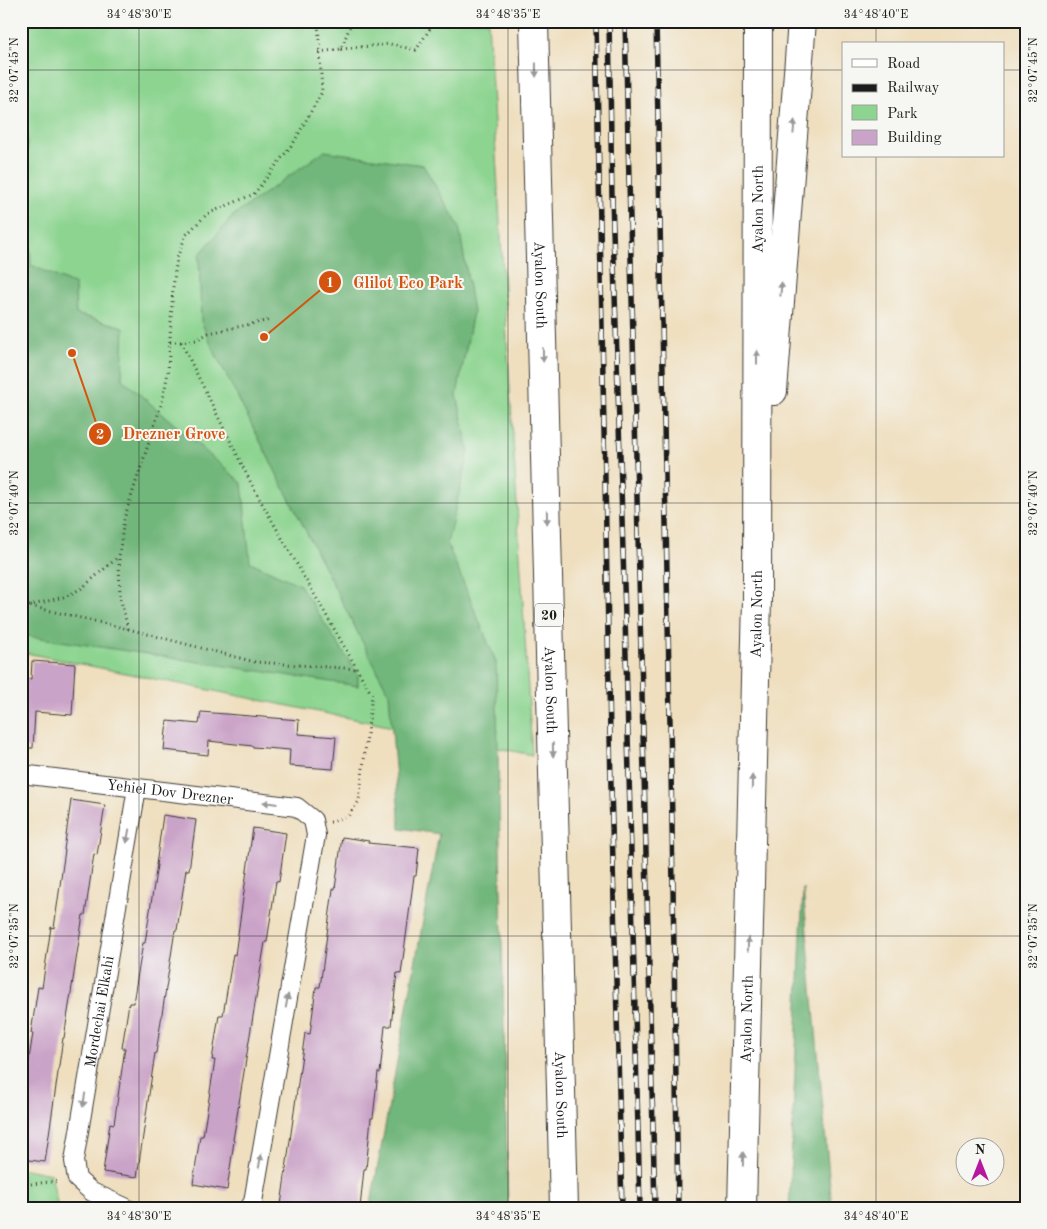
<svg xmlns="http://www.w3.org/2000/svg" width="1047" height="1229" viewBox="0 0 1047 1229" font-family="'Old Standard TT',serif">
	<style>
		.green { fill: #8cd490; stroke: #547856 }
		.forest { fill: #71b67a; stroke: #46694b }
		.building { fill: #caa3c8 }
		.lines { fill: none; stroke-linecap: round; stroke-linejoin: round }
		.street-casing { stroke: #3c3934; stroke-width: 20 }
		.highway-casing { stroke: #3c3934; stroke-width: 30 }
		.path { stroke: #3c3934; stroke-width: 3; stroke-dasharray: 1 4; stroke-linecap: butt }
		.street { stroke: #fff; stroke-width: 18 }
		.highway { stroke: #fff; stroke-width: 28 }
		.rail-casing { stroke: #1c1c1c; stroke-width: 5.5 }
		.rail { stroke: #f6f6f2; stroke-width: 4; stroke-dasharray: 11; stroke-linecap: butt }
		.oneway { fill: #999 }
		.ticks { fill: none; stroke: #1c1c1c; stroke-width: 1; stroke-opacity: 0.45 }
		.labels { text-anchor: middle; stroke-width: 4; stroke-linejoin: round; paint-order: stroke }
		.shield { fill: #f6f6f2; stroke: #5d5d5c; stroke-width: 1 }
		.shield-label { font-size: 14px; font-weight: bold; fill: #1c1c1c }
		.street-label { font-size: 15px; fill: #1c1c1c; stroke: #f6f6f2 }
		.leader { fill: none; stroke: #d4530e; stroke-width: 2 }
		.callout-dot { fill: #d4530e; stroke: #f6f6f2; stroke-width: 2 }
		.mark-label { font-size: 15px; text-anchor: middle; font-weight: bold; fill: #fff }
		.callout-label { font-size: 16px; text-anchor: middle; font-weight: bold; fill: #d4530e; stroke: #f6f6f2; stroke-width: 4; stroke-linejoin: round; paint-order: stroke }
		.neatline { fill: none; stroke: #1c1c1c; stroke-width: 2 }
		.ticks-label { font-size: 12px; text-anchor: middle; fill: #1c1c1c }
	</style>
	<rect width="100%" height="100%" fill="#f6f6f2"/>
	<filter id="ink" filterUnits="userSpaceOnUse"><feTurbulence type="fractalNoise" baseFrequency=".02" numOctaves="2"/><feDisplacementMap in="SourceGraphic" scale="10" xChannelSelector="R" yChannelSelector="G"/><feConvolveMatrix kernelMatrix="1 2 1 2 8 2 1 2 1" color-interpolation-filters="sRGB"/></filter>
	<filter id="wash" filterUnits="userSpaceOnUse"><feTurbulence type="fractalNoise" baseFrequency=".0096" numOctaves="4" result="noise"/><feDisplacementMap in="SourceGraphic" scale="20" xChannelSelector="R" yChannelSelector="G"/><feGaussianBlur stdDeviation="1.12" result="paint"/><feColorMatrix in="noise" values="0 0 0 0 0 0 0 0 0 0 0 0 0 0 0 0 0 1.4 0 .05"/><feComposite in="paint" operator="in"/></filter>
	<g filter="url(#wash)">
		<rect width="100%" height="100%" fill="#efdfbf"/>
		<g class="green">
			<polygon points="21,21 488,21 532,755 21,652"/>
			<polygon points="21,1168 51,1174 58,1207 21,1202"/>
		</g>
		<g class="forest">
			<polygon points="21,21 23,21 31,265 75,285 76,314 124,327 122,379 242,483 250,562 300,585 358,675 358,686 21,635"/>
			<polygon points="324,151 423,165 459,226 473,312 457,395 469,452 447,543 496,662 508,1208 370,1208 439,834 400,828 389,694 212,347 201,321 199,255 233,216"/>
			<polygon points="803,888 832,1208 789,1208"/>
		</g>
		<g id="blocks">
			<g class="building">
				<polygon points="32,661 75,664 72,715 35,712 33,748 21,748 21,678 31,679"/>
				<polygon points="201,712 299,720 298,734 336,737 333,769 289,766 290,750 253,747 253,746 209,741 208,755 164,750 167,721 199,724"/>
				<polygon points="71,800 105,805 97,855 94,854 85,915 83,915 64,1038 63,1038 45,1162 21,1159 21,1110 33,1033 31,1033 38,987 42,988 51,927 54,928 65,850 64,850"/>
				<polygon points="163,815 196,820 189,870 186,870 177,930 175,930 156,1053 155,1053 137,1177 103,1172 110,1123 114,1124 125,1048 122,1048 129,1003 133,1003 143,943 145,943 157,865 156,865"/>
				<polygon points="253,828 286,833 279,882 276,881 267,942 265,942 233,1140 234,1141 227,1190 193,1184 200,1136 203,1136 215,1060 212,1060 219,1015 223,1015 233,954 235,955"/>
				<polygon points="342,837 369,841 368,843 419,848 416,876 414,876 401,974 397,973 391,1026 385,1026 380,1073 378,1072 373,1118 371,1118 366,1169 364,1169 360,1208 297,1208 281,1205 305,1033 310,1034 316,987 320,987 333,889 335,889"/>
			</g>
		</g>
	</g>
	<g filter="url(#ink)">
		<use href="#blocks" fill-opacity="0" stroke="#3c3934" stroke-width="1"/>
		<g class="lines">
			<g class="street-casing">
				<g id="street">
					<path id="s1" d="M21 774 297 807 313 820 316 835 253 1202 249 1208"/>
					<path id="s2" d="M127 1208 92 1192 77 1179 74 1161 137 788"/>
				</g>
			</g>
			<g class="highway-casing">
				<g id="highway">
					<path id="s3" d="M534 21 564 1208"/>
					<polyline points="773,391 802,21"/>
					<path id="s4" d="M742 1208 757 599 758 21"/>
				</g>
			</g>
			<g class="path">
				<polyline points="435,21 454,25 457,21"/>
				<polyline points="21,27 21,21"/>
				<polyline points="341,49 390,44 416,50 435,21"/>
				<polyline points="319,52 341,49 352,21"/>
				<polyline points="21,211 26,262 21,294"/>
				<polyline points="170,342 181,342 196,340 209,333 270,320"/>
				<polyline points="181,342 255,491 372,695 359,801 348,816 332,822 330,822"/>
				<polyline points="21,604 128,629 255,662 358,669"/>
				<polyline points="29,606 67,596 82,588 118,557"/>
				<polyline points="128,629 120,597 119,557 124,519 163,399 168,372 173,287 177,258 186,235 207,214 254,194 294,142 322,92 318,21"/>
				<polyline points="21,1185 60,1181"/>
			</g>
			<use href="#street" class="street"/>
			<use href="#highway" class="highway"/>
			<g class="rail-casing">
				<g id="rail">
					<polyline points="596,21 611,786 622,1208"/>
					<polyline points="609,21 612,197 625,616 640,1208"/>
					<polyline points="625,21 655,1208"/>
					<polyline points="656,21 672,823 678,1208"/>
				</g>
			</g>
			<use href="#rail" class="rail"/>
		</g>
		<defs><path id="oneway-solid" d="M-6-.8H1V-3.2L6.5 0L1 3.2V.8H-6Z" transform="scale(1.25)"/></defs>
		<g class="oneway">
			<use href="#oneway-solid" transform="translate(536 70) rotate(89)"/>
			<use href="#oneway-solid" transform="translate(794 127) rotate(-85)"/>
			<use href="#oneway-solid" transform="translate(781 289) rotate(-85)"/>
			<use href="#oneway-solid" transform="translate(543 355) rotate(89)"/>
			<use href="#oneway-solid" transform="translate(757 357) rotate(-90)"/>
			<use href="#oneway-solid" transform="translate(547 517) rotate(89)"/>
			<use href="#oneway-solid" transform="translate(553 750) rotate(89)"/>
			<use href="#oneway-solid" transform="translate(752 782) rotate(-89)"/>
			<use href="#oneway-solid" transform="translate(270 803) rotate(-173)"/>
			<use href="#oneway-solid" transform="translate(128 836) rotate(100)"/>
			<use href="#oneway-solid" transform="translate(748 944) rotate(-89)"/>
			<use href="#oneway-solid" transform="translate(287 1001) rotate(-80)"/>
			<use href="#oneway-solid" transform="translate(84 1100) rotate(100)"/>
			<use href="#oneway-solid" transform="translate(743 1159) rotate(-89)"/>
			<use href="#oneway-solid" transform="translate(260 1161) rotate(-80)"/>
		</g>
	</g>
	<path class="ticks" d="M139 21V1208M508 21V1208M876 21V44M21 70H843M1003 70H1026M876 156V1208M21 503H1026M21 936H1026"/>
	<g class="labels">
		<rect class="shield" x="535" y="603.5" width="28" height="23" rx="4"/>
		<g class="shield-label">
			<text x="549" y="620">20</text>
		</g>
		<g class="street-label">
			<text dy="5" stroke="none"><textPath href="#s4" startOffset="999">Ayalon North</textPath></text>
			<text dy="5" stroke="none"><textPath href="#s3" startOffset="264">Ayalon South</textPath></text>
			<text dy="5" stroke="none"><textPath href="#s4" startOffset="594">Ayalon North</textPath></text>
			<text dy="5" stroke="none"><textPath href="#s3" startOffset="669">Ayalon South</textPath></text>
			<text dy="5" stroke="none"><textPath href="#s1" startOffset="150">Yehiel Dov Drezner</textPath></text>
			<text dy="5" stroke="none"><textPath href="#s2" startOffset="228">Mordechai Elkahi</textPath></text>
			<text dy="5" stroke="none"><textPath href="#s4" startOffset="189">Ayalon North</textPath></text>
			<text dy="5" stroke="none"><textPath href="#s3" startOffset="1074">Ayalon South</textPath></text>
		</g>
	</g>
	<path class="leader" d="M264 337L330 282M72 353L100 434"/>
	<g class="callout-dot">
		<circle cx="264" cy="337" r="5"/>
		<circle cx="72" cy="353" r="5"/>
		<circle cx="330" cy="282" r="12"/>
		<circle cx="100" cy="434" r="12"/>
	</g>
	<g class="mark-label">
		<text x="330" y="287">1</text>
		<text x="100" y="439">2</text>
	</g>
	<g class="callout-label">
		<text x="408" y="288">Glilot Eco Park</text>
		<text x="174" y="439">Drezner Grove</text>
	</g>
	<rect width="1047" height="1229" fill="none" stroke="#f6f6f2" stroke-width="55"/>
	<rect x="842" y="42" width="162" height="115" fill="#f6f6f2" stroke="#9f9f9c"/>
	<rect x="852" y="59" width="25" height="8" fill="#ffffff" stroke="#9f9f9c"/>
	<text x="887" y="68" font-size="15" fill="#1c1c1c">Road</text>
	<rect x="852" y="84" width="25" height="8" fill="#1c1c1c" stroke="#9f9f9c"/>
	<text x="887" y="92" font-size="15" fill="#1c1c1c">Railway</text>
	<rect x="852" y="105" width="25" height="15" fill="#8cd490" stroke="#9f9f9c"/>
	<text x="887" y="118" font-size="15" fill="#1c1c1c">Park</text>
	<rect x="852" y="130" width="25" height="15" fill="#caa3c8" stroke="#9f9f9c"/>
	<text x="887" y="142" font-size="15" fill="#1c1c1c">Building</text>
	<g transform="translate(980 1162)"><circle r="24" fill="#f6f6f2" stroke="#9f9f9c"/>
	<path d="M0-4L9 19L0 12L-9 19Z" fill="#b5179e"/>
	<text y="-8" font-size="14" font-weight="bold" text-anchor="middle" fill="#1c1c1c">N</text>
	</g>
	<rect x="28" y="28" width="992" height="1174" class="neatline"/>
	<g class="ticks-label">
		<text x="139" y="18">34°48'30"E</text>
		<text x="508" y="18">34°48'35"E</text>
		<text x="876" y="18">34°48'40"E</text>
		<text transform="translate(14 70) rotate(-90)" y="4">32°07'45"N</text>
		<text transform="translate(1033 70) rotate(-90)" y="4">32°07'45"N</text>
		<text transform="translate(14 503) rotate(-90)" y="4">32°07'40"N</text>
		<text transform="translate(1033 503) rotate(-90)" y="4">32°07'40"N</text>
		<text transform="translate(14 936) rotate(-90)" y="4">32°07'35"N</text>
		<text transform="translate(1033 936) rotate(-90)" y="4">32°07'35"N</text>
		<text x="139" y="1220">34°48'30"E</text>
		<text x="508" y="1220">34°48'35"E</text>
		<text x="876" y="1220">34°48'40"E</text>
	</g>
</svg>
